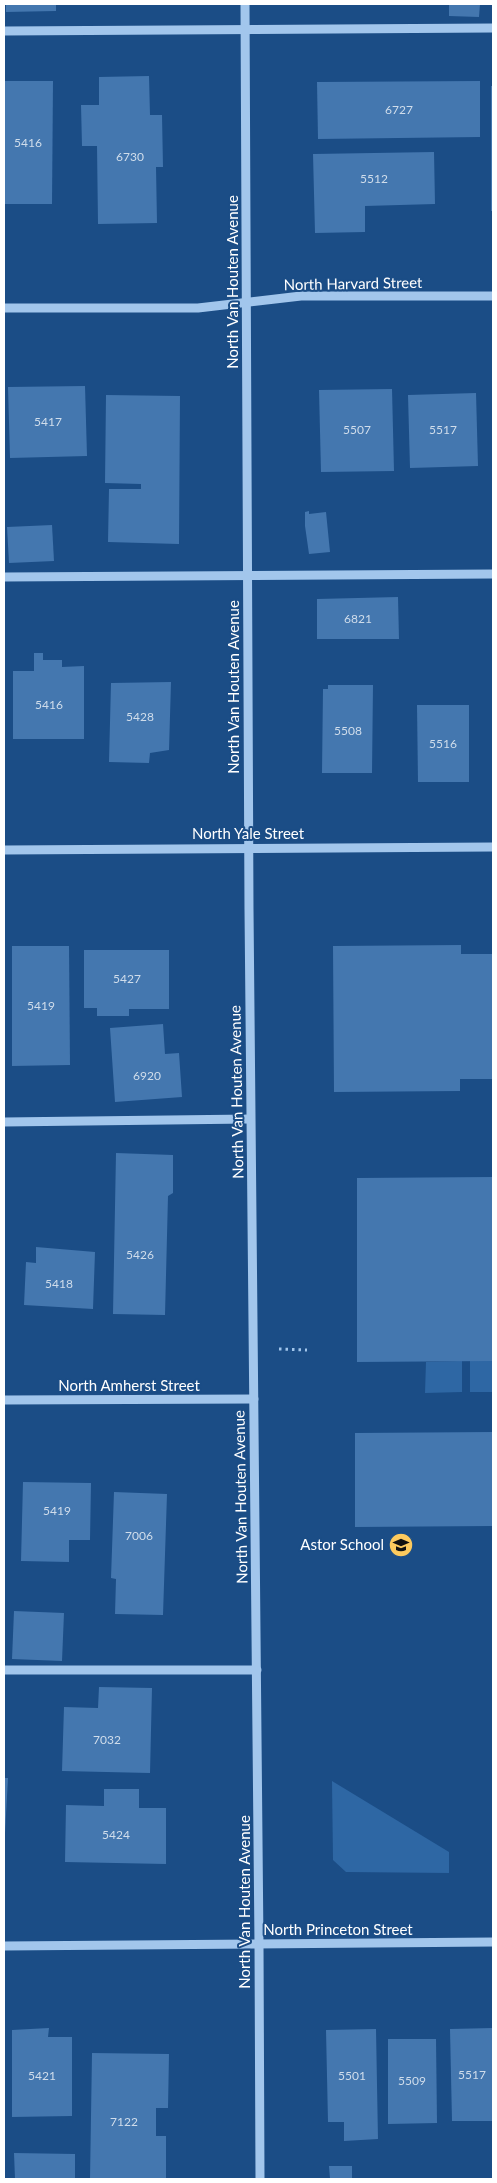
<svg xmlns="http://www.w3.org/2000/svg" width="497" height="2183" viewBox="0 0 497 2183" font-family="Lato,sans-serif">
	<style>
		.green { fill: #2e67a4 }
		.building { fill: #4477af }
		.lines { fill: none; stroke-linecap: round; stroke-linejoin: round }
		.path { stroke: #a2c6ec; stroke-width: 3; stroke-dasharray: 2.5 4; stroke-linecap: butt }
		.minor { stroke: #a2c6ec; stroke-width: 9 }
		.labels { text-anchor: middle; stroke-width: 4; stroke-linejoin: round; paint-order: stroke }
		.number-label { font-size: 12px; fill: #d0ddeb }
		.street-label { font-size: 15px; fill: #fff; stroke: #1b4d86 }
		.poi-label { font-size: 15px; fill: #fff; stroke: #1b4d86; text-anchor: end }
	</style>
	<rect width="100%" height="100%" fill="#1b4d86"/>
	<g class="green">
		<polygon points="462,1361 462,1392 425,1393 426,1362"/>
		<rect x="470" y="1361" width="23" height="31"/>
		<polygon points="332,1781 449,1852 449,1873 346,1872 333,1860"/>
	</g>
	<g class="building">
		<polygon points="6,4 56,4 56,11 6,12"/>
		<polygon points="449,4 480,4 479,17 449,16"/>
		<polygon points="149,76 150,115 162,115 163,167 156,167 157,223 98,224 97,146 82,146 81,105 99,105 99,77"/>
		<polygon points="4,81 53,81 52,204 4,204"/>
		<polygon points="480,81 480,137 318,139 317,82"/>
		<rect x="491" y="86" width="2" height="125"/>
		<polygon points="434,152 435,204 365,206 365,232 315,233 313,154"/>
		<polygon points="85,386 87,456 10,458 8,387"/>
		<polygon points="392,389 394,471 321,472 319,390"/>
		<polygon points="476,393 478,466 410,468 408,395"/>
		<polygon points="106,395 180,396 179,544 108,542 109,489 141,489 141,484 105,483"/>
		<polygon points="309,511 309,514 326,512 330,552 309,554 305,526 305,512"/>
		<polygon points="52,525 54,561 9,563 7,527"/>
		<polygon points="398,597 399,639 317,639 317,599"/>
		<polygon points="34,653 43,653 43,660 62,660 62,667 84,666 84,739 13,739 13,671 34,671"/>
		<polygon points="171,682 169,750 150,753 149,763 109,762 111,683"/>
		<polygon points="328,685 373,685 372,773 322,773 323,689 328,689"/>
		<polygon points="417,705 469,705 469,782 418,782"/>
		<polygon points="461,945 461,954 493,954 493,1079 460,1079 460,1091 334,1092 333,946"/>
		<polygon points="12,946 69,946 70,1065 12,1066"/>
		<polygon points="84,950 169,950 169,1009 129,1009 129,1016 97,1016 97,1008 84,1008"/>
		<polygon points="163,1024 165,1054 179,1053 182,1097 115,1102 110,1028"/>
		<polygon points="116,1153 173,1155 173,1193 168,1196 165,1315 113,1314"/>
		<polygon points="493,1177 493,1361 357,1362 357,1178"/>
		<polygon points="36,1247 95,1252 93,1309 24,1305 26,1262 36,1263"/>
		<polygon points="493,1432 493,1526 355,1527 355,1433"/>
		<polygon points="23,1482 91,1483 90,1540 69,1540 69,1562 21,1561"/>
		<polygon points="114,1492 167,1494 163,1615 115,1614 116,1579 111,1578"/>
		<polygon points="14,1611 64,1613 62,1661 12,1659"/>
		<polygon points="99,1687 152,1688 150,1773 62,1771 64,1707 98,1708"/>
		<polygon points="4,1778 8,1778 5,1833 4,1833"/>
		<polygon points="104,1789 139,1789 139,1808 166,1808 166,1864 65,1862 66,1805 104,1806"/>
		<polygon points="49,2028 48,2037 72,2037 72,2116 12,2117 12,2030"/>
		<polygon points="493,2028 493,2121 452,2121 450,2029"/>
		<polygon points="376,2029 378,2139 344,2141 344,2122 328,2122 326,2030"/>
		<polygon points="388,2039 436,2039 437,2123 388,2124"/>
		<polygon points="92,2053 169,2054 168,2108 156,2108 156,2136 166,2136 166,2179 90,2179"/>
		<polygon points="14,2153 75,2154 75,2179 15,2179"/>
		<polygon points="329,2166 352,2166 352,2179 330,2179"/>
	</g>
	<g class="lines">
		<polyline class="path" points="279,1349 307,1350"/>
		<g class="minor">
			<polyline points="245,4 249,909 259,1944 260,2179"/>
			<polyline points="4,31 493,28"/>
			<polyline points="4,308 198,308 301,296 493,296"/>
			<polyline points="4,577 493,574"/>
			<polyline points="4,850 493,847"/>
			<polyline points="4,1122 250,1119"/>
			<polyline points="4,1400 254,1399"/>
			<polyline points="4,1670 257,1670"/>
			<polyline points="4,1946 493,1942"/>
		</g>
	</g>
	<defs>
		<g id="school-disc" transform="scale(1.25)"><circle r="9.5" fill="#fdca5e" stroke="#1b4d86"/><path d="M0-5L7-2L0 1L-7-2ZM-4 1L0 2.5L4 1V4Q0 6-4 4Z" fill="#111"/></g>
	</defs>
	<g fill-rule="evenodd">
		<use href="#school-disc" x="401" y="1545"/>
	</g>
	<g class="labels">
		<g class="number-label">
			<text x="399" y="114">6727</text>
			<text x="28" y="147">5416</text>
			<text x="130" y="161">6730</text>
			<text x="374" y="183">5512</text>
			<text x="48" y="426">5417</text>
			<text x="357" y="434">5507</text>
			<text x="443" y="434">5517</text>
			<text x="358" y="623">6821</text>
			<text x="49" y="709">5416</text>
			<text x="140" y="721">5428</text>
			<text x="348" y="735">5508</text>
			<text x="443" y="748">5516</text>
			<text x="127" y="983">5427</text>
			<text x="41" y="1010">5419</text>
			<text x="147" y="1080">6920</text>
			<text x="140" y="1259">5426</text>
			<text x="59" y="1288">5418</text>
			<text x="57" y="1515">5419</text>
			<text x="139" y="1540">7006</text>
			<text x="107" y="1744">7032</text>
			<text x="116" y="1839">5424</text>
			<text x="472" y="2079">5517</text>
			<text x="42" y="2080">5421</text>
			<text x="352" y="2080">5501</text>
			<text x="412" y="2085">5509</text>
			<text x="124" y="2126">7122</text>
		</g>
		<g class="street-label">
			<text transform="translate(233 282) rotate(-90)" y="5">North Van Houten Avenue</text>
			<text transform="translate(353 284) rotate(-1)" y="5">North Harvard Street</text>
			<text transform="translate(234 687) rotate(-90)" y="5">North Van Houten Avenue</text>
			<text x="248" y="839">North Yale Street</text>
			<text transform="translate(237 1092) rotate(-91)" y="5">North Van Houten Avenue</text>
			<text x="129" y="1391">North Amherst Street</text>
			<text transform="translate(241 1497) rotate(-91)" y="5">North Van Houten Avenue</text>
			<text transform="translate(245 1902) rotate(-90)" y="5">North Van Houten Avenue</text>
			<text x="338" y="1935">North Princeton Street</text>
		</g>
		<g class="poi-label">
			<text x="384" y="1550">Astor School</text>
		</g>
	</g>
	<rect width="497" height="2183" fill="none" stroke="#ffffff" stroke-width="10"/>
</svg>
